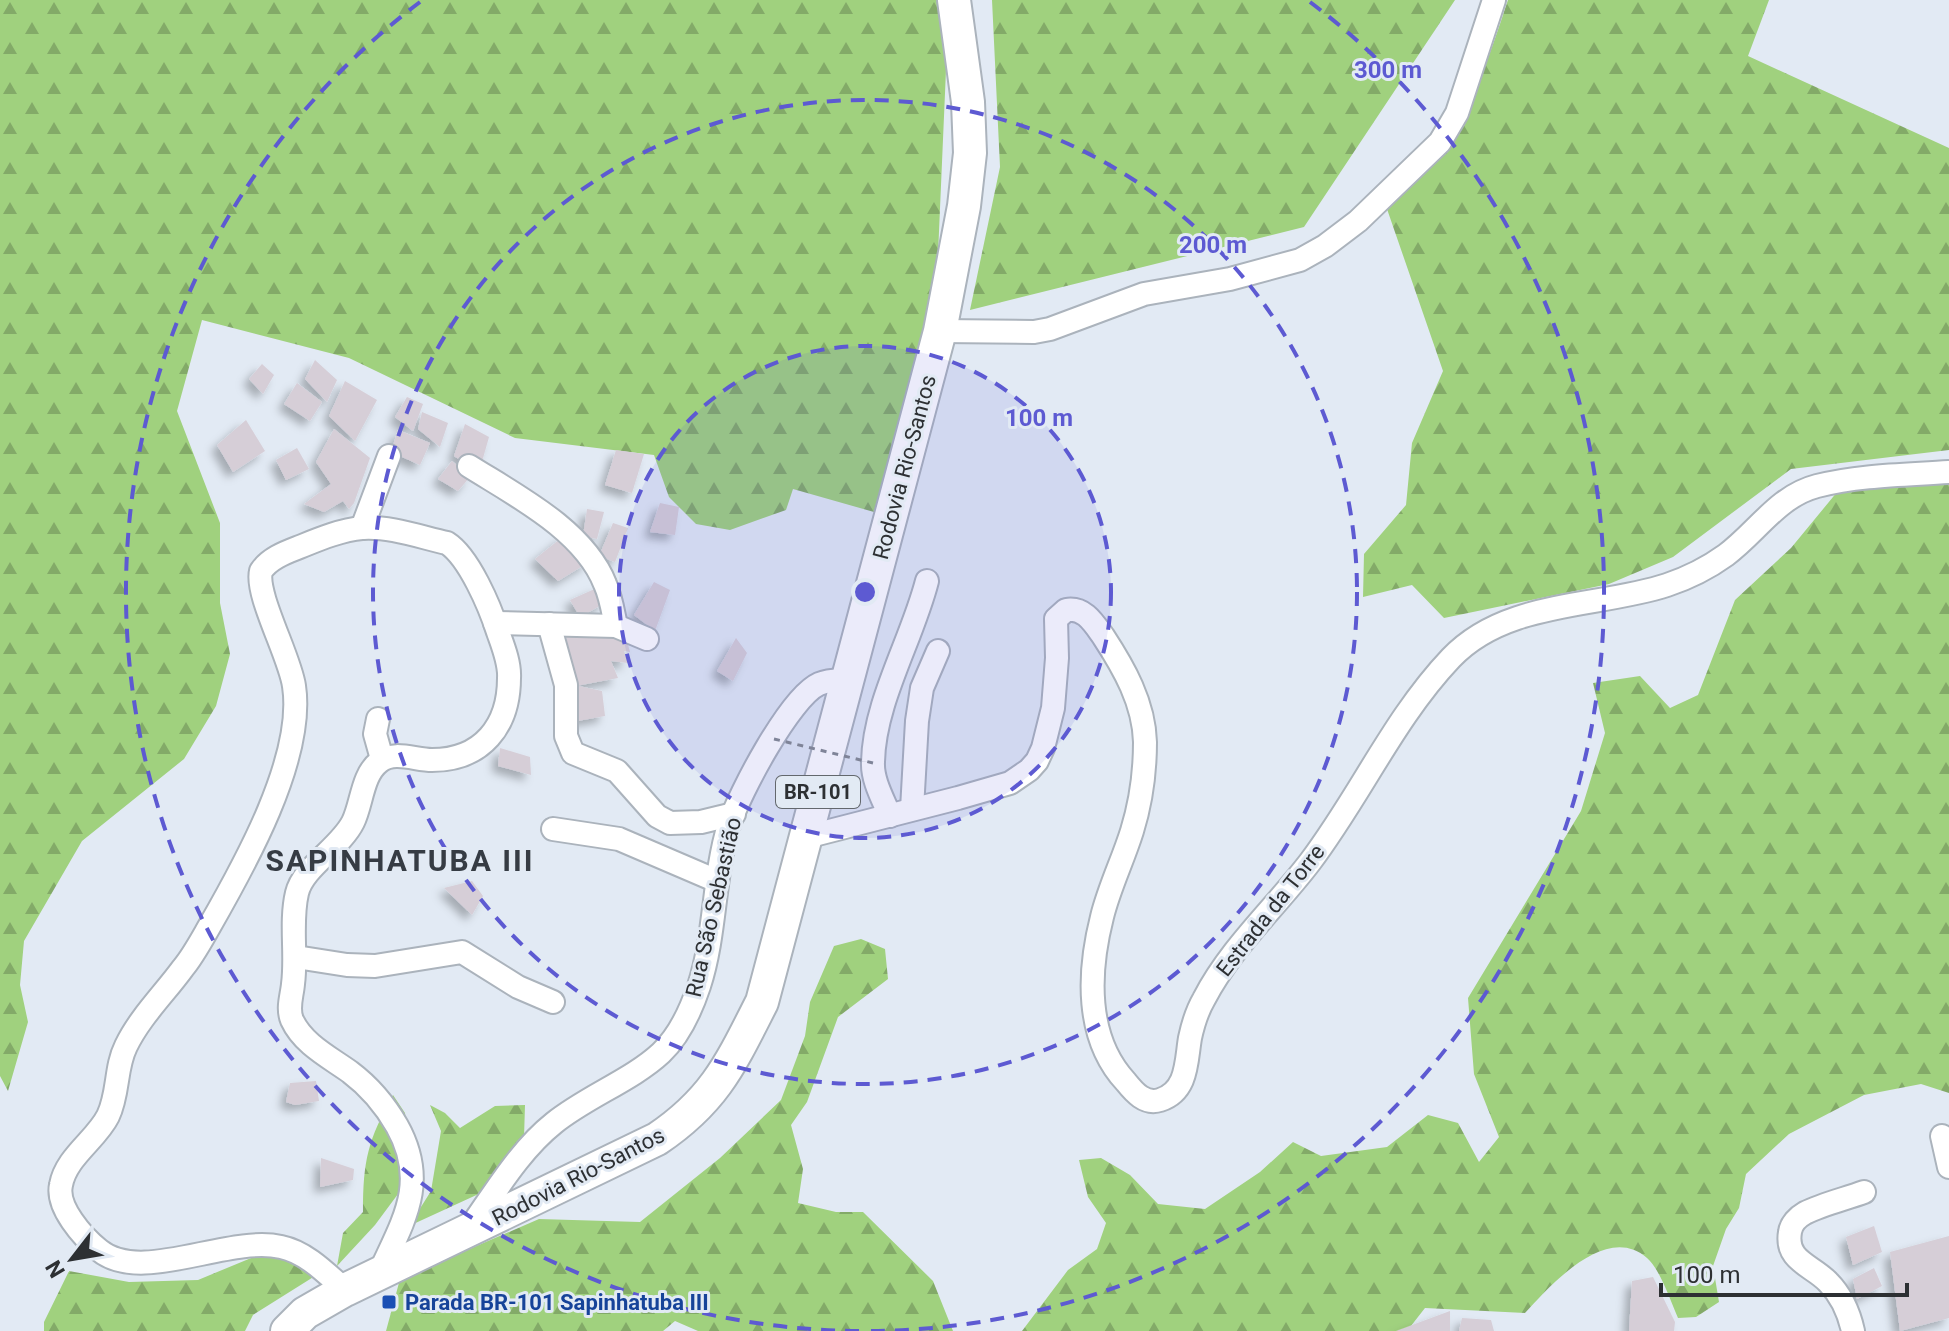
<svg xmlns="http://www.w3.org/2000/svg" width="1949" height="1331" viewBox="0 0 1949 1331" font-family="Roboto,sans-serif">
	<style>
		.forest { fill: url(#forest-firs) }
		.building { fill: #d6ced7; filter: url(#shadow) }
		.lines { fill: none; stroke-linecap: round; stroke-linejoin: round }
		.minor-casing { stroke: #abb3bc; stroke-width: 26 }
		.highway-casing { stroke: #abb3bc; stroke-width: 36 }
		.minor { stroke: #fff; stroke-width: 22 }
		.highway { stroke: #fff; stroke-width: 32 }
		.path-bridge { stroke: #848a90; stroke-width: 3; stroke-dasharray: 6 6; stroke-linecap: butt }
		.ring { fill: none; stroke: #5d5ad2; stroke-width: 4; stroke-dasharray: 14 10 }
		.transit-dot { fill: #1a4fb4; stroke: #e2eaf4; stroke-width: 3 }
		.labels { text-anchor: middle; stroke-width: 6; stroke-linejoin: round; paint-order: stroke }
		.shield { fill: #e2eaf4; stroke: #63686d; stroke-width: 2 }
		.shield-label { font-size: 20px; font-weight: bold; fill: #2d3033 }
		.street-label { font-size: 22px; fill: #2d3033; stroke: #e2eaf4 }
		.transit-label { font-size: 22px; font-weight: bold; fill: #164399; stroke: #e2eaf4; text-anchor: start }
		.district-label { font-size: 30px; font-weight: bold; letter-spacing: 2px; fill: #363c44; stroke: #e2eaf4 }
		.centre { fill: #5d5ad2; stroke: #e2eaf4; stroke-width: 4 }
		.ring-label { font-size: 24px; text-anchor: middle; font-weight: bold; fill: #5d5ad2; stroke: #e2eaf4; stroke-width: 6; stroke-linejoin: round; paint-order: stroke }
	</style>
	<defs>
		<pattern id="forest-firs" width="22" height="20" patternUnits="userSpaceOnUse" patternTransform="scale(2)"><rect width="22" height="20" fill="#a0d17e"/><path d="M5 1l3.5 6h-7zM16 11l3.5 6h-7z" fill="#83aa68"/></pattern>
		<filter id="shadow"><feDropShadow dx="-6" dy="6" stdDeviation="4" flood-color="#0004"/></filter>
	</defs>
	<rect width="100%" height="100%" fill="#e2eaf4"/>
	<g class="forest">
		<polygon points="0,0 940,0 947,47 937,278 881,514 793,489 786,510 730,530 696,524 669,497 654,455 515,438 349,358 202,320 177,411 220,523 220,603 230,654 216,706 184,759 82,841 24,941 20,985 28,1022 8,1091 0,1076"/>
		<polygon points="992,0 1455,0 1304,227 970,310 1000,167"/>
		<path d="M1508 0H1769L1748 56 1949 148V450L1791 469 1673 557 1609 584 1444 618 1412 585 1363 597 1364 554 1406 505 1412 443 1443 371 1387 209C1404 191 1423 173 1438 154 1473 107 1490 54 1508 0Z"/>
		<path d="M1949 474V1093L1921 1084 1864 1095 1789 1134 1746 1174 1739 1208 1726 1229 1713 1266 1719 1302 1696 1317 1678 1318C1671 1302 1660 1269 1647 1258 1606 1222 1550 1286 1525 1313L1425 1308 1407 1331H1022L1068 1270 1097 1249 1106 1223 1088 1197 1079 1160 1101 1158 1130 1175 1158 1204 1205 1209 1260 1172 1293 1142 1321 1156 1387 1147 1428 1115 1458 1123 1479 1162 1499 1137 1474 1074 1468 998 1581 811 1605 733 1593 683 1640 676 1670 708 1698 695 1735 600 1791 548 1847 480Z"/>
		<polygon points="861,939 885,949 888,979 838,1017 807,1102 791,1125 803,1169 798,1203 836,1212 863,1212 933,1281 953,1331 698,1331 675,1321 663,1331 386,1331 400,1279 539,1219 640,1222 720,1158 781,1100 805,1036 810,1002 834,946"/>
		<path d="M393 1095 405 1113 409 1151 398 1194 375 1225 337 1266 343 1233 363 1212C363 1160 368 1140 393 1095Z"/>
		<polygon points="430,1105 445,1113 460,1128 495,1106 525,1105 524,1138 483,1192 409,1226 431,1191 441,1131"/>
		<polygon points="275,1248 315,1276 253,1315 245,1331 44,1331 44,1322 69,1271 129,1282 198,1280"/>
	</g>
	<g class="building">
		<polygon points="315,360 337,380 327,402 305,379"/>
		<polygon points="262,364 274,375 263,394 249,379"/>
		<polygon points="345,381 377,400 355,441 329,416"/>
		<polygon points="297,383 322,402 310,421 284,404"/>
		<polygon points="407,397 423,404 413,431 395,417"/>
		<polygon points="422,412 448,423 440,447 418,429"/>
		<polygon points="246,420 265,451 233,472 217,445"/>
		<polygon points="465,424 489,437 479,472 454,456"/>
		<polygon points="334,429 370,458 354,503 349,509 343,501 324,512 304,504 331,484 316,462"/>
		<polygon points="398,430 430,443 420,465 391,452"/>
		<polygon points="297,448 309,469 286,480 276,460"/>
		<polygon points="616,450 644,454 632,493 605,485"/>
		<polygon points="452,461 470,477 458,491 438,479"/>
		<polygon points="660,503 679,507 675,535 650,532"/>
		<polygon points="587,509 604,512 597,539 583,536"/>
		<polygon points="613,523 628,528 615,562 599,556"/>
		<polygon points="565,535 589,562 558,581 535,559"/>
		<polygon points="654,582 670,590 655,631 634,615"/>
		<polygon points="599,587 605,603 580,617 570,600"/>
		<polygon points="624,630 630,652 624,651 628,663 611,661 618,678 576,686 566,637"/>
		<polygon points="736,638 747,653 733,681 717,671"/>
		<polygon points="574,685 602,691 605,716 572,722"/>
		<polygon points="500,748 530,757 531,775 498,766"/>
		<polygon points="472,881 483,896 472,915 444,888"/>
		<polygon points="316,1081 319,1101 295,1105 286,1102 290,1083"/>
		<polygon points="321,1158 354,1169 353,1180 320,1187"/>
		<polygon points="1874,1226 1882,1252 1853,1265 1846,1237"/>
		<polygon points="1949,1236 1949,1318 1900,1331 1890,1252"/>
		<polygon points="1874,1268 1882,1286 1857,1299 1853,1279"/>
		<polygon points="1653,1277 1675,1322 1674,1331 1629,1331 1632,1281"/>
		<polygon points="1450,1311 1450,1331 1396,1331"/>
		<polygon points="1462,1318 1491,1320 1494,1331 1459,1331"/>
	</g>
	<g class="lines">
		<g class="minor-casing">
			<g id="minor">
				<polyline points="940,331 1034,332 1050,329 1144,294 1230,279 1300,260 1325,246 1358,221 1440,142 1457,113 1494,0"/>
				<path d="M469 466C515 495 584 530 605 584 611 597 613 612 616 626"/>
				<polyline points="362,528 389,456"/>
				<polyline points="495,623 616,626 647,639"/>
				<polyline points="549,624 566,685 566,736 573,753 617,771 657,816 670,823 701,822 734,814"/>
				<polyline points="378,719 375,734 382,759"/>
				<polyline points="912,809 917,721 922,688 938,651"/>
				<path d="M890 816C883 799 872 780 873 762 874 702 912 640 927 581"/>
				<polyline points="553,829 619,839 717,881"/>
				<path d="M806 837 958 798 1010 783 1029 770 1037 761 1043 748 1053 708 1057 658 1056 619 1066 610C1084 607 1093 622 1103 636 1124 668 1144 703 1145 742 1145 773 1141 802 1132 831 1123 860 1109 888 1102 917 1088 972 1085 1038 1126 1082 1134 1092 1145 1105 1160 1100 1188 1091 1186 1061 1190 1038 1193 1024 1197 1011 1204 999 1231 947 1275 908 1310 862 1360 796 1394 718 1451 658 1506 600 1597 608 1667 585 1688 578 1708 568 1726 555 1757 532 1778 496 1817 486 1860 475 1906 475 1949 472"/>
				<polyline points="296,957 347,965 375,966 462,952 518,987 553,1002"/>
				<polyline points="1942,1136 1949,1167"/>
				<path d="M471 1226C496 1191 520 1150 554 1123 586 1097 632 1080 661 1053 680 1035 691 1010 699 986 716 934 713 877 729 825 739 794 790 697 819 684 829 680 839 680 849 681"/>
				<path d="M345 1290C327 1274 306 1252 281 1247 227 1235 141 1285 99 1250 83 1237 56 1207 61 1185 66 1157 96 1140 108 1116 119 1093 115 1068 126 1046 140 1017 164 994 183 968 193 956 201 941 209 927 244 866 305 758 294 686 290 657 255 594 261 571 269 559 284 553 297 548 317 540 340 530 362 528 390 526 420 537 447 543 469 557 490 607 498 632 503 646 510 663 509 678 509 726 482 760 432 760 415 760 394 750 379 762 362 775 362 804 353 822 340 848 303 867 297 893 290 922 297 955 293 984 292 996 287 1008 292 1020 303 1044 329 1057 350 1072 370 1087 385 1105 397 1126 429 1183 403 1221 379 1274"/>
				<path d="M1853 1331C1849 1313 1842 1296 1828 1282 1812 1265 1785 1261 1790 1232 1791 1224 1798 1217 1805 1213 1823 1204 1845 1199 1864 1192"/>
			</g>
		</g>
		<g class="highway-casing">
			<path id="highway" d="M287 1331 305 1313 345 1290 657 1139C715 1100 731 1063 762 1002L940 331 964 206 970 153 968 102 954 0"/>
		</g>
		<use href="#minor" class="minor"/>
		<use href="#highway" class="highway"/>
		<polyline class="path-bridge" points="774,739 873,763"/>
	</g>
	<circle cx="865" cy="592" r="246" fill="#5d5ad2" fill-opacity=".12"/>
	<g class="ring">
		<circle cx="865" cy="592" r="246"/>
		<circle cx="865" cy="592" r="492"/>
		<path d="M859 1331A739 739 0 0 1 420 2M1310 2A739 739 0 0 1 871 1331"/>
	</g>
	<rect class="transit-dot" x="381" y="1294" width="16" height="16" rx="4"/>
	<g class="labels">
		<rect class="shield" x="776" y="776" width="84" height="32" rx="6"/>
		<g class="shield-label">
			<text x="818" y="799">BR-101</text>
		</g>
		<g class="street-label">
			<text transform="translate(904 467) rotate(-75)" y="8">Rodovia Rio-Santos</text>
			<text transform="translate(713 907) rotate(-77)" y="8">Rua São Sebastião</text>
			<text transform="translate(1270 910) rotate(-52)" y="8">Estrada da Torre</text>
			<text transform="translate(578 1176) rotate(-27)" y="8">Rodovia Rio-Santos</text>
		</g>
		<g class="transit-label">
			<text x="405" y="1310">Parada BR-101 Sapinhatuba III</text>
		</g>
		<g class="district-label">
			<text x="400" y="871">SAPINHATUBA III</text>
		</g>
	</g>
	<circle cx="865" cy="592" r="12" class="centre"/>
	<g class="ring-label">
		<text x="1388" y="78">300 m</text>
		<text x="1213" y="253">200 m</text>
		<text x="1039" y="426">100 m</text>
	</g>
	<g transform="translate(72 1259) rotate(239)" stroke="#e2eaf4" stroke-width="6" paint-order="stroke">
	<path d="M0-6L14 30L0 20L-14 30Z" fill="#2d3033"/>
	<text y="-12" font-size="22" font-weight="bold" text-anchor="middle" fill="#2d3033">N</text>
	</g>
	<path d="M1661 1283v12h246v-12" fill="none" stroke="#2d3033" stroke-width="4"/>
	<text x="1673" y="1283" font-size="24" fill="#2d3033" stroke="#e2eaf4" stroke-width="6" paint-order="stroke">100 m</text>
</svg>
